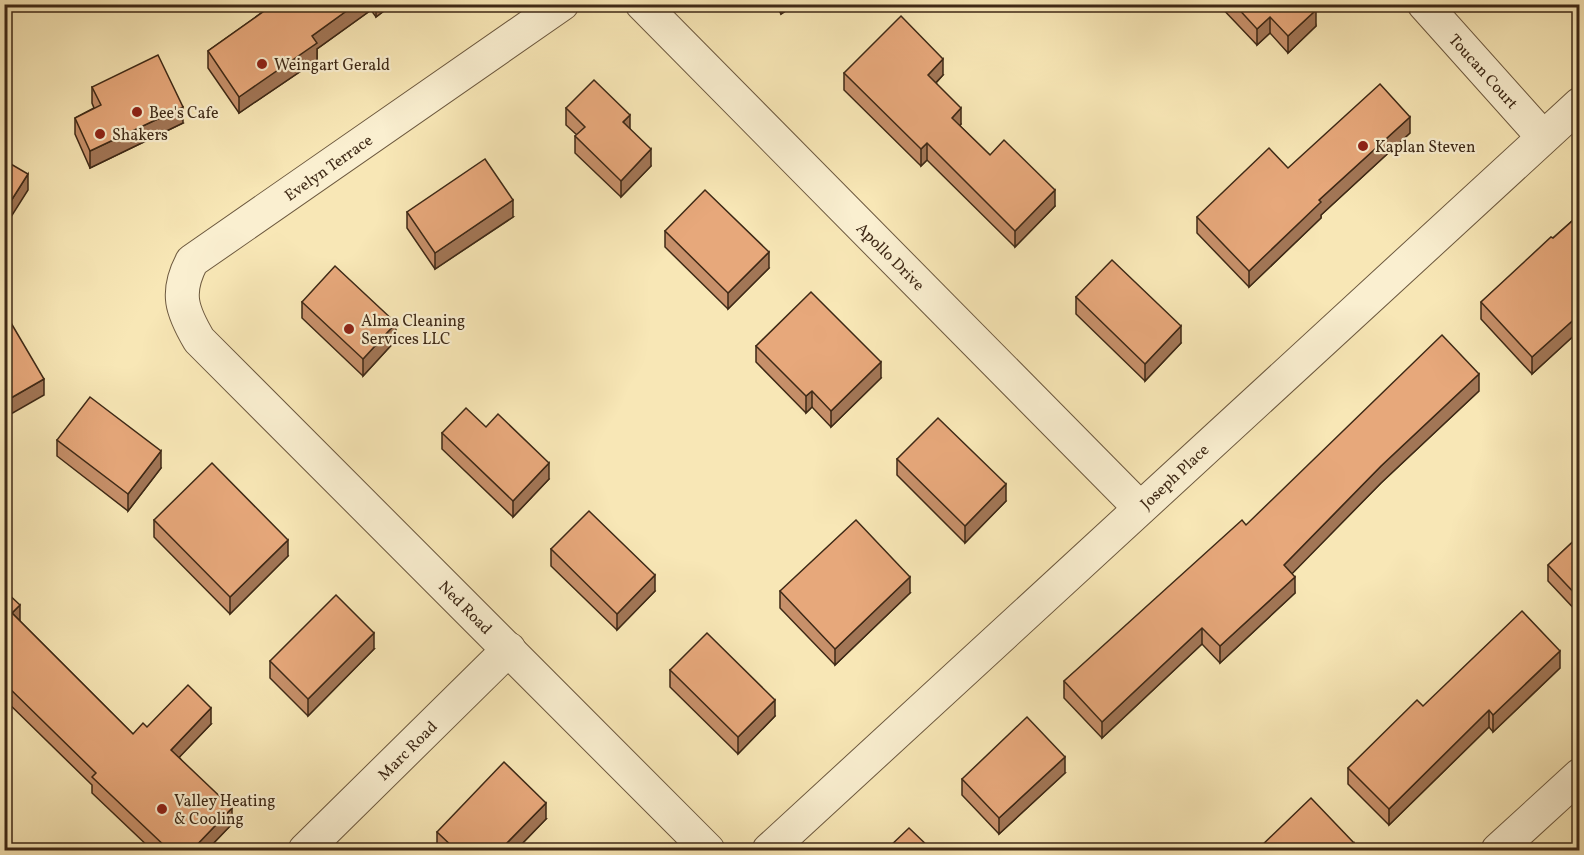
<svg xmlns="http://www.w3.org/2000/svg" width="1584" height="855" viewBox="0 0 1584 855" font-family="Vollkorn,serif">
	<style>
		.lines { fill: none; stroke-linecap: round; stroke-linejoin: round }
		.minor-casing { stroke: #6c583e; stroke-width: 35 }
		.minor { stroke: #faefd0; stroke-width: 33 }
		.wall { fill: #c7906a; stroke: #3e2916; stroke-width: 1.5 }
		.shaded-wall { fill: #a27656; stroke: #3e2916; stroke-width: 1.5 }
		.building { fill: #e7a87b; stroke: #3e2916; stroke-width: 1.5 }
		.poi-dot { fill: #8f2418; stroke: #faefd0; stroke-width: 2 }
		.labels { text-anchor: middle; stroke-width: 4.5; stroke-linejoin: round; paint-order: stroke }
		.poi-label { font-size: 16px; fill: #3e2916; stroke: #faefd0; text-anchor: start }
		.street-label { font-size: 16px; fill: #3e2916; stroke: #faefd0 }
	</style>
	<rect width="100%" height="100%" fill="#f8e7b6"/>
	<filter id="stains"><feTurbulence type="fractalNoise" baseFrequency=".00333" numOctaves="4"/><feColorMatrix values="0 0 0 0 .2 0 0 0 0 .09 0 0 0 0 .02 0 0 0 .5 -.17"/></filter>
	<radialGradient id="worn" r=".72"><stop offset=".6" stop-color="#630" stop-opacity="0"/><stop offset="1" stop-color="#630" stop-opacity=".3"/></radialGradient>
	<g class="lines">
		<g class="minor-casing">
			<g id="minor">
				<path d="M562 4 192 261C175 293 182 311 199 340L708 850"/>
				<polyline points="642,4 1140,508"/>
				<polyline points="1424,4 1543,137"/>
				<polyline points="305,850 509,649"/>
				<polyline points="769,850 1580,104"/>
				<polyline points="1498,850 1580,775"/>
			</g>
		</g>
		<use href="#minor" class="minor"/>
	</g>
	<g class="wall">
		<polygon points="274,4 393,4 376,17 371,10 317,49 317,60 239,113 208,68 208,51"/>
		<polygon points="775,4 796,4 781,14"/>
		<polygon points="1218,4 1311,4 1316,26 1288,53 1270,33 1257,45"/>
		<polygon points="844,73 943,75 936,83 961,124 960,126 990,155 1055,206 1015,247 927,160 921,166 844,90"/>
		<polygon points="92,87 183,123 90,168 75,134 75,118 94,108 92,103"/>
		<polygon points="566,108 630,129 651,166 621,197 575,153 575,136 577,135 566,125"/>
		<polygon points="1410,133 1321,215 1321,218 1249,287 1197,233 1197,217 1288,168"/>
		<polygon points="407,212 513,217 435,269 407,228"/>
		<polygon points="1580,214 1580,330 1532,374 1481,319 1481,302"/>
		<polygon points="665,231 769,268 728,309 665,247"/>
		<polygon points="1076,297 1181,343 1145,381 1076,314"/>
		<polygon points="302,302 396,340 363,376 302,318"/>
		<polygon points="756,346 881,378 831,427 812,407 806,413 756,362"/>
		<polygon points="1479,391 1381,483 1291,574 1295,593 1220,663 1202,644 1102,738 1064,698 1064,681 1246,525"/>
		<polygon points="442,433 549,479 513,517 442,449"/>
		<polygon points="57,440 161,468 128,511 57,456"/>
		<polygon points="897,459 1006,501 965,543 897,475"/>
		<polygon points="154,520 288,556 230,614 154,537"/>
		<polygon points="1580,535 1580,615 1548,581 1548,565"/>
		<polygon points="551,549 655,591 617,630 551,566"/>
		<polygon points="4,590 20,621 133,734 147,727 211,724 179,757 232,824 207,850 152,850 92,793 92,785 4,699"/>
		<polygon points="780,591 910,593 835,665 780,608"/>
		<polygon points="374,649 308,716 270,678 270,661"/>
		<polygon points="1560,668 1493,732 1489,727 1389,825 1348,784 1348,768 1423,706"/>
		<polygon points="670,670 775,716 738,754 670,687"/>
		<polygon points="1065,773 999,834 962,795 962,779"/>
		<polygon points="546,819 516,850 440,850 437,848 437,832"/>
	</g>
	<g class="shaded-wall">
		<polygon points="356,4 371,4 371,10 317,49 317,60 239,113 239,97 312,36"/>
		<polygon points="376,4 393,4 376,17"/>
		<polygon points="781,4 796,4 781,14"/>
		<polygon points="1316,10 1316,26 1288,53 1288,36"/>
		<polygon points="1270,17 1270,33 1257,45 1257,29"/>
		<polygon points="943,59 943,75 928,91 928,75"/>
		<polygon points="183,107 183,123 90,168 90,151"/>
		<polygon points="961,108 961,124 952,134 952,118"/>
		<polygon points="630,115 630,131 623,122"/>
		<polygon points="1410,117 1410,133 1321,215 1321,218 1249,287 1249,271 1319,200"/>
		<polygon points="927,143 927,160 921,166 921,149"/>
		<polygon points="651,149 651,166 621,197 621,181"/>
		<polygon points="28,174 28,190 4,228 4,212"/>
		<polygon points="1055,190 1055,206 1015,247 1015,231"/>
		<polygon points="513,200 513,217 435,269 435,253"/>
		<polygon points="769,252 769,268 728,309 728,293"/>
		<polygon points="1580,314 1580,330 1532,374 1532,357"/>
		<polygon points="396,323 396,340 363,376 363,359"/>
		<polygon points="1181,326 1181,343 1145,381 1145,364"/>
		<polygon points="881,362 881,378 831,427 831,411"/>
		<polygon points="1479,374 1479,391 1381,483 1284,582 1284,565 1381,466"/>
		<polygon points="44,379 44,395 4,418 4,402"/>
		<polygon points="812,391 812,407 806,413 806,396"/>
		<polygon points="161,451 161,468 128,511 128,494"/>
		<polygon points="549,463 549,479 513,517 513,501"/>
		<polygon points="1006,484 1006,501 965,543 965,526"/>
		<polygon points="288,540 288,556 230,614 230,597"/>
		<polygon points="655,575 655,591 617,630 617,614"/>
		<polygon points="910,577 910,593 835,665 835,649"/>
		<polygon points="1295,577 1295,593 1220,663 1220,646"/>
		<polygon points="20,605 20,621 12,613"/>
		<polygon points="1202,628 1202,644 1102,738 1102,722"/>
		<polygon points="374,633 374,649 308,716 308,699"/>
		<polygon points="1560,651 1560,668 1493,732 1493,715"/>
		<polygon points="775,700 775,716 738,754 738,737"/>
		<polygon points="211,708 211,724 171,766 171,750"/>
		<polygon points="1489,710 1489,727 1389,825 1389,809"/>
		<polygon points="1065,757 1065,773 999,834 999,818"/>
		<polygon points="546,803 546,819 516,850 500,850"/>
		<polygon points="232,808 232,824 207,850 192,850"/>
		<polygon points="1354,843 1354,850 1346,850"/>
	</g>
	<g class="building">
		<polygon points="274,4 356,4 312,36 317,43 239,97 208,51"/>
		<polygon points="1234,4 1311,4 1316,10 1288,36 1270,17 1257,29"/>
		<polygon points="901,16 943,59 928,75 961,108 952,118 990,155 1004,140 1055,190 1015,231 927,143 921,149 844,73"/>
		<polygon points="158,55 183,107 90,151 75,118 101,105 92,87"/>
		<polygon points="594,80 630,115 623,122 651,149 621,181 575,136 585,127 566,108"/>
		<polygon points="1380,84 1410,117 1319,200 1321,202 1249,271 1197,217 1269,148 1288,168"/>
		<polygon points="485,159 513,200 435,253 407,212"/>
		<polygon points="4,160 28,174 4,212"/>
		<polygon points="705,190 769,252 728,293 665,231"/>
		<polygon points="1580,214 1580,314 1532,357 1481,302 1551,237 1553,238"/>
		<polygon points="1112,260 1181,326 1145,364 1076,297"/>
		<polygon points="335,266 396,323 363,359 302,302"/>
		<polygon points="811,292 881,362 831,411 812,391 806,396 756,346"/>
		<polygon points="4,311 44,379 4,402"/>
		<polygon points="1442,335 1479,374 1381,466 1284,565 1295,577 1220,646 1202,628 1102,722 1064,681 1242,520 1246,525"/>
		<polygon points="90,397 161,451 128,494 57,440"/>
		<polygon points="466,408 486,427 498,414 549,463 513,501 442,433"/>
		<polygon points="938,418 1006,484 965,526 897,459"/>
		<polygon points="212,463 288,540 230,597 154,520"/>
		<polygon points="589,511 655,575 617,614 551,549"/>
		<polygon points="856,520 910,577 835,649 780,591"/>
		<polygon points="1580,535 1580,599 1548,565"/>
		<polygon points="4,590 20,605 12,613 133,734 143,723 147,727 188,685 211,708 171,750 232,808 192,850 169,850 92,777 96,773 4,683"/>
		<polygon points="336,595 374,633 308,699 270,661"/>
		<polygon points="1522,611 1560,651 1493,715 1489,710 1389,809 1348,768 1417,700 1423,706"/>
		<polygon points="707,633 775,700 738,737 670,670"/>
		<polygon points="1027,717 1065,757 999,818 962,779"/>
		<polygon points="504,762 546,803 500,850 456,850 437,832"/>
		<polygon points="1311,798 1354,843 1346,850 1257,850"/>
		<polygon points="909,828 932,850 886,850"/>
	</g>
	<g class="poi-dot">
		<circle cx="262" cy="64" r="6"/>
		<circle cx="137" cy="112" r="6"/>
		<circle cx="100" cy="134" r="6"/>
		<circle cx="1363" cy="146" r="6"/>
		<circle cx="349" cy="329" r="6"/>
		<circle cx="162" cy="809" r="6"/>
	</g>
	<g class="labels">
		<g class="poi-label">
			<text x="274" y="70">Weingart Gerald</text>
			<text x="149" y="118">Bee's Cafe</text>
			<text x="112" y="140">Shakers</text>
			<text x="1375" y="152">Kaplan Steven</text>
			<text x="361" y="326">Alma Cleaning<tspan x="361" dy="18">Services LLC</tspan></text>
			<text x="174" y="806">Valley Heating<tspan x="174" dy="18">&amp; Cooling</tspan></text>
		</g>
		<g class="street-label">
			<text transform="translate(1484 71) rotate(48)" y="6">Toucan Court</text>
			<text transform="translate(328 167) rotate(-35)" y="6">Evelyn Terrace</text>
			<text transform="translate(891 256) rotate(45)" y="6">Apollo Drive</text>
			<text transform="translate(1174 476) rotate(-43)" y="6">Joseph Place</text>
			<text transform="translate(466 607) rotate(45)" y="6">Ned Road</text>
			<text transform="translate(407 750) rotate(-45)" y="6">Marc Road</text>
		</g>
	</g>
	<rect width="1584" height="855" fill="none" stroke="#f8e7b6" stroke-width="24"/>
	<rect x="6" y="6" width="1572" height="843" fill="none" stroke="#3e2916" stroke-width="3"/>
	<rect x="12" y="12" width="1560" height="831" fill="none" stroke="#3e2916" stroke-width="1.5"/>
	<rect width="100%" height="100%" filter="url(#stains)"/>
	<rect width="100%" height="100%" fill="url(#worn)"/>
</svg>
